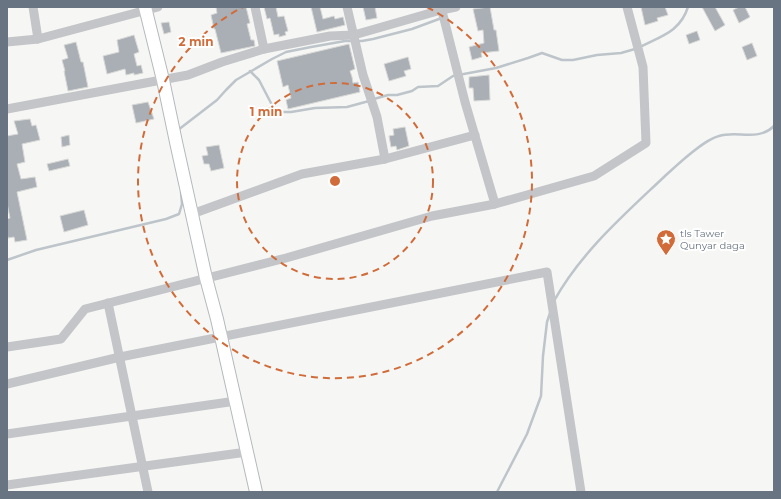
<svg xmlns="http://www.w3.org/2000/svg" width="781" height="499" viewBox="0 0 781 499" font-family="Montserrat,sans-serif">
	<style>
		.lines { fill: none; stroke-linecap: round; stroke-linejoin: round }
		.stream { stroke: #bdc4ca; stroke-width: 2.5 }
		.building { fill: #a9afb5; stroke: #d8d8d6 }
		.secondary-casing { stroke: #b5b9bd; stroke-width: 14 }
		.street { stroke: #c3c5c9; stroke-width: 9 }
		.secondary { stroke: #fff; stroke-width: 12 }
		.ring { fill: none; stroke: #d16c3a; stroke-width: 2; stroke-dasharray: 7 5 }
		.labels { text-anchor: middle; stroke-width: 4; stroke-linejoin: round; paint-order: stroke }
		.poi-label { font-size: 10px; fill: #697482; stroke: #fff; text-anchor: start }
		.centre { fill: #d16c3a; stroke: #fff; stroke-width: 2 }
		.ring-label { font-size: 12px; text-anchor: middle; font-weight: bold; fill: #d16c3a; stroke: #fff; stroke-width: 4; stroke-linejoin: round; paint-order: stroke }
	</style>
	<rect width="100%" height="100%" fill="#f6f7f4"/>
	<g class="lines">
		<g class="stream">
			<path d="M640 47C661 36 680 32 688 7"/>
			<polyline points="250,71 259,80 272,105 277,110 283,112 291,112 315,108 347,107 369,101"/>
			<polyline points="374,99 388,95 397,95 412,91 418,87 438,86 453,76 496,68 528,58 542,53 562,60 573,60 597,55 621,53 635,49"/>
			<polyline points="178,130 217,100 226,90 236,80 272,59 286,52 311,47 345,41 362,41 373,39 412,29 439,19 441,17"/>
			<polyline points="7,260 36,250 166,219 179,214 182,204 181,192"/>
			<path d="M554 301C581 252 625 214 665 176 677 165 703 140 719 136 737 130 758 142 774 126"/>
			<polyline points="497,492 527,434 541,396 543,356 547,322 550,313"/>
		</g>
	</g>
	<g class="building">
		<polygon points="216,7 246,7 250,23 247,24 251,40 254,40 255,46 221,53 215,29 214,29 211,15 217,13"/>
		<polygon points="264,7 276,7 278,17 284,16 288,31 285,32 286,35 279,37 279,34 274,35 270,18 267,19"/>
		<polygon points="311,7 320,7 323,19 334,16 335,19 343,17 345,25 317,32"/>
		<polygon points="363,7 375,7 377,18 366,20"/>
		<polygon points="490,7 494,30 496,30 499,51 481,53 482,57 472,60 469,47 484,43 483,30 478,31 473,9"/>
		<polygon points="641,7 665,7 668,15 657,18 658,21 645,25"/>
		<polygon points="702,7 715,7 725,25 715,31"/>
		<polygon points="739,7 745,7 750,17 739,23 733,10"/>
		<polygon points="169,22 171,32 164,34 161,23"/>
		<polygon points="697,31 700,40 689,44 686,35"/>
		<polygon points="134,35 139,52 134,54 137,66 141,65 143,73 134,75 134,73 126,75 125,69 107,74 103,56 119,52 117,40"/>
		<polygon points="76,42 81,62 83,62 88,87 68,91 64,71 65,71 62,60 68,58 64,45"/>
		<polygon points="752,43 757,56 747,60 742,47"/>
		<polygon points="349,44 355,69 350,71 352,77 353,83 358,82 360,92 288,109 286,100 291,98 288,85 283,87 277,61"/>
		<polygon points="408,57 411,69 404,71 406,76 389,81 384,64"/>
		<polygon points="489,75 490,100 474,101 473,88 469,88 469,77"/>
		<polygon points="148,102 154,119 136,123 132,105"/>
		<polygon points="30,119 32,126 36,125 40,140 22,144 25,162 17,164 21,179 35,177 37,187 17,192 27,240 15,242 14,237 8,238 7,232 7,219 10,218 7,203 7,136 18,134 14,121"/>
		<polygon points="405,127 409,146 397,150 396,146 391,147 389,136 394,135 393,129"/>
		<polygon points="69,135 70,145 62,147 61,137"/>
		<polygon points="219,145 224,168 211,171 209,164 204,164 202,156 208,155 206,147"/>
		<polygon points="68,159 70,166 49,171 47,164"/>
		<polygon points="84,210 88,225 64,232 60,216"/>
	</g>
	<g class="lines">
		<g class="secondary-casing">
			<polyline id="secondary" points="145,7 163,80 176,142 206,278 217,319 256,492"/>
		</g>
		<g class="street">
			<polyline points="33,7 38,39 158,7"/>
			<polyline points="255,7 264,49"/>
			<polyline points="347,7 363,75 377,117 385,159"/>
			<polyline points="441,7 465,102 495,204"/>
			<polyline points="7,42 38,39"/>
			<polyline points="7,109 188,75 222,62 264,49 330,36 354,35 441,10 456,7"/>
			<polyline points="192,214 302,174 385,159 475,135"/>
			<polyline points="108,303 148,492"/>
			<polyline points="7,347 61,339 85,309 286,258 432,216 495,204 594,176 646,143 643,67 627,7"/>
			<polyline points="7,384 120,357 547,272 581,492"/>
			<polyline points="7,434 236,401"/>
			<polyline points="7,485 247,452"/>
		</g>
		<use href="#secondary" class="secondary"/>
	</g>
	<g class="ring">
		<circle cx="335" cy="181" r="98"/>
		<path d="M427 7A197 197 0 1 1 243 7"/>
	</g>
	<defs>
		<g id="sight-pin" transform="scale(1)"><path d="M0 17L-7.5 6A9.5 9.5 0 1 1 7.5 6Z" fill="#d16c3a" stroke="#fff"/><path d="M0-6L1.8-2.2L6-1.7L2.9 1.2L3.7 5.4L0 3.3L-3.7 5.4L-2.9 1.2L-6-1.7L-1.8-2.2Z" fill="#fff"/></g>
	</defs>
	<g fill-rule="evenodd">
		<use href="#sight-pin" x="666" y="239"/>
	</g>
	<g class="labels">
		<g class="poi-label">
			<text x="680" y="237">tls Tawer<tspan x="680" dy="12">Qunyar daga</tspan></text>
		</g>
	</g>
	<circle cx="335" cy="181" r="6" class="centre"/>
	<g class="ring-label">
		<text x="196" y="46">2 min</text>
		<text x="266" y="116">1 min</text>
	</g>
	<rect width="781" height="499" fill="none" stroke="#697482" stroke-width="16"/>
</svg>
